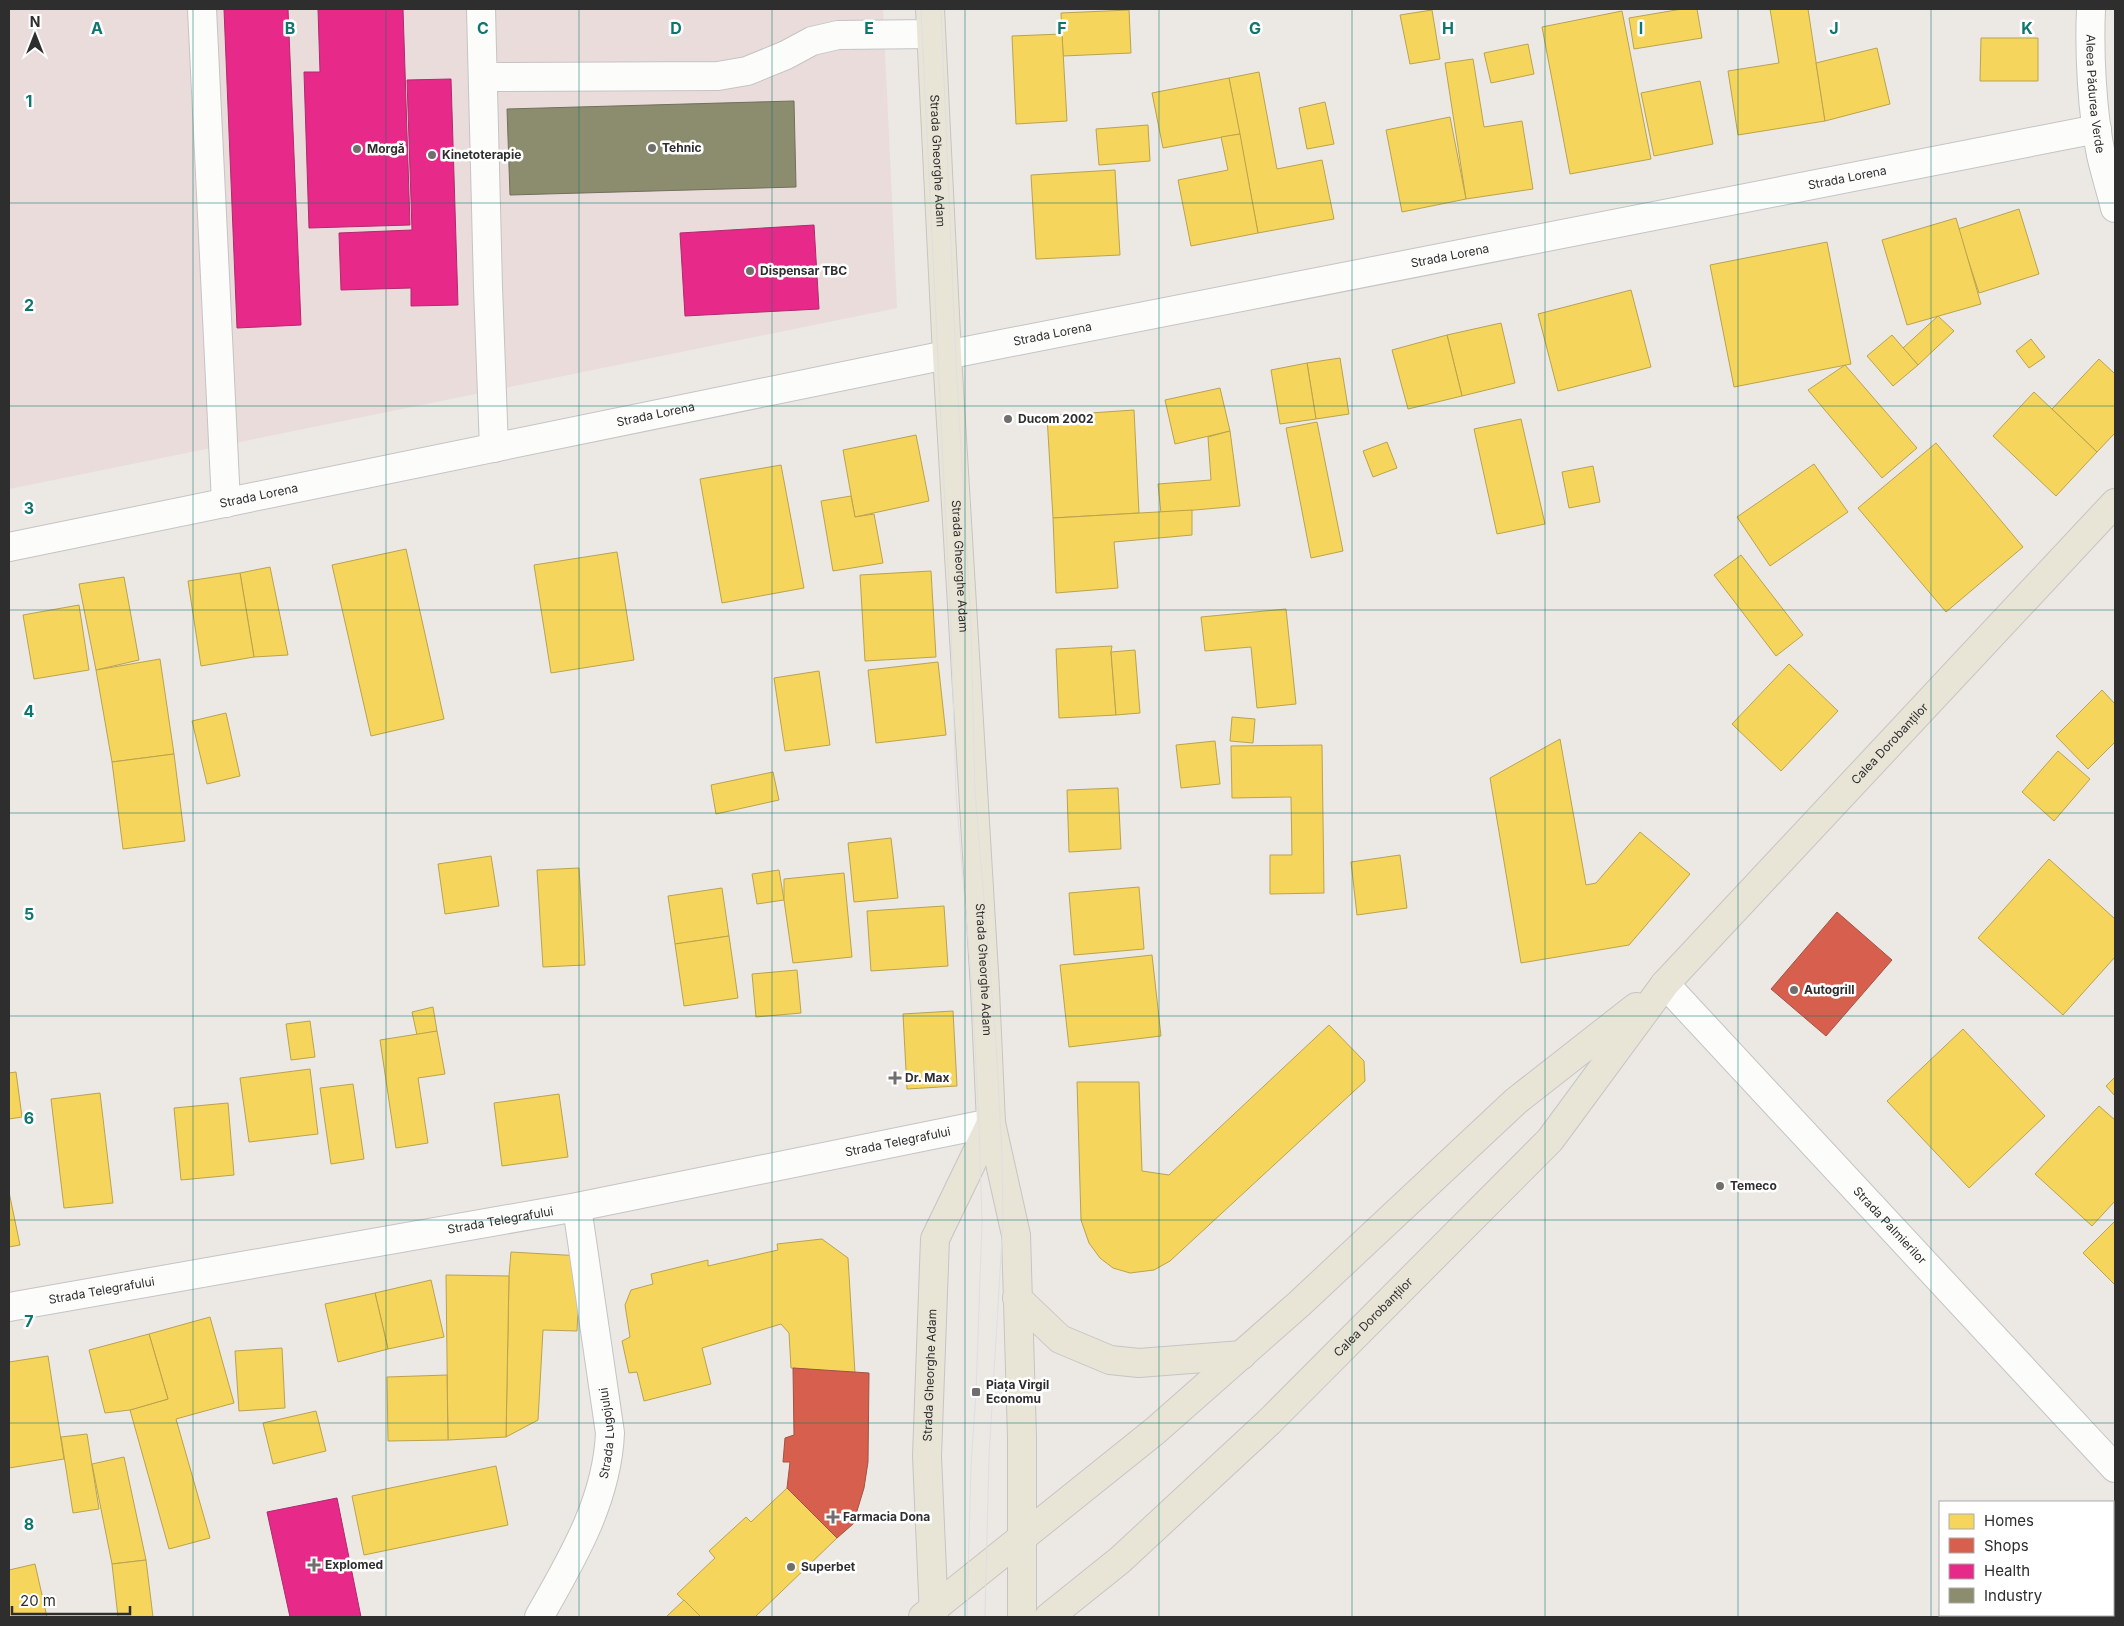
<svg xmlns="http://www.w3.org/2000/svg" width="2124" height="1626" viewBox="0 0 2124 1626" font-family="Inter,sans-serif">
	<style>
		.medical { fill: #e9dcdb }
		.homes { fill: #f6d55c; stroke: #baa34e }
		.shops { fill: #d6604d; stroke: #a45144 }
		.health { fill: #e7298a; stroke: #b02a6e }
		.industry { fill: #8c8c6e; stroke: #70705b }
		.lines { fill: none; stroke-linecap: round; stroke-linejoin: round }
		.minor-casing { stroke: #c5c4c5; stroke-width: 30 }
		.major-casing { stroke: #c6c5c4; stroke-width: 30 }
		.minor { stroke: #fcfcfb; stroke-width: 28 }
		.major { stroke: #e8e4d6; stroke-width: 28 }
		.tram { stroke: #dfdfe1; stroke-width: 1 }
		.grid { fill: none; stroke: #0f766e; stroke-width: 1; stroke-opacity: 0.55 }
		.poi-dot { fill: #706f6e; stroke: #fff; stroke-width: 2 }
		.labels { text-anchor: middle; stroke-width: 5; stroke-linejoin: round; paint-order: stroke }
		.street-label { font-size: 12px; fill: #2e2e2e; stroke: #fff }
		.poi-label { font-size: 12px; font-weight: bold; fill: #2e2e2e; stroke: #fff; text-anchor: start }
		.grid-label { font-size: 16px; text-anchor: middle; font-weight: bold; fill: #0f766e; stroke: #fff; stroke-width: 5; stroke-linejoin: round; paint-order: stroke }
	</style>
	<rect width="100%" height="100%" fill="#ece8e4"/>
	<polygon class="medical" points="9,9 883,9 897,308 9,489"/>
	<g class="homes">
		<polygon points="1682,9 1697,9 1702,38 1634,49 1629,18"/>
		<polygon points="1770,9 1808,9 1825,121 1738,135 1728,71 1779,63"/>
		<polygon points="1129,10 1131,53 1063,56 1061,13"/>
		<polygon points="1432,10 1440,59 1410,64 1400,15"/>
		<polygon points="1622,11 1651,159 1570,174 1542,27"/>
		<polygon points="1062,34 1067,121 1016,124 1012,36"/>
		<polygon points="1981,38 2038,38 2038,81 1980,81"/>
		<polygon points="1528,44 1534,74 1491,83 1484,53"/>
		<polygon points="1877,48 1890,104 1825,121 1816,63"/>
		<polygon points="1473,59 1484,127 1522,121 1533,189 1466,199 1445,63"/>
		<polygon points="1259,72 1277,169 1322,160 1334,219 1258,233 1229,78"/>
		<polygon points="1229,78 1240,134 1163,148 1152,93"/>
		<polygon points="1700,81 1713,144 1654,156 1641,93"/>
		<polygon points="1325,102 1334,144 1307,149 1299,108"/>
		<polygon points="1450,117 1466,199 1402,212 1386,130"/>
		<polygon points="1148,125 1150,161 1099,165 1096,129"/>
		<polygon points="1240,134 1258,233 1191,246 1178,180 1228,170 1221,137"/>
		<polygon points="1115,170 1120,255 1036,259 1031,175"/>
		<polygon points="2019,209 2039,274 1979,293 1958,229"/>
		<polygon points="1956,218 1981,304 1907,325 1882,240"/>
		<polygon points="1827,242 1851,364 1734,387 1710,265"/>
		<polygon points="1631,290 1651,367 1558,391 1538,314"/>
		<polygon points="1938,316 1954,331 1918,365 1903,348"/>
		<polygon points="1501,323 1515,383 1462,396 1447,335"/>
		<polygon points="1447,335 1462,396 1408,409 1392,350"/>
		<polygon points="1892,335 1918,365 1893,386 1867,356"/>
		<polygon points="2031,339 2045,357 2029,368 2016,351"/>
		<polygon points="1340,358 1349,414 1316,419 1307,363"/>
		<polygon points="2099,359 2115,374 2115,433 2097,452 2052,409"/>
		<polygon points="1307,363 1316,419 1280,424 1271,370"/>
		<polygon points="1845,365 1917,448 1882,478 1808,390"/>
		<polygon points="1220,388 1230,431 1175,444 1165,400"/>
		<polygon points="2034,392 2097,452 2056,496 1993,436"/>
		<polygon points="1134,410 1139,513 1053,518 1047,416"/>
		<polygon points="1521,419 1545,524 1497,534 1474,429"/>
		<polygon points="1317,422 1343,551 1311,558 1286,428"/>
		<polygon points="1230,431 1240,506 1161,513 1158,484 1211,480 1208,437"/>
		<polygon points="916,435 929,501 855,517 843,450"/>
		<polygon points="1387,442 1397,468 1373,477 1363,451"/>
		<polygon points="1936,443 2023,547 1946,612 1858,508"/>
		<polygon points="1814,464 1848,512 1770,566 1737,517"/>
		<polygon points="781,465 804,588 722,603 700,479"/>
		<polygon points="1593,466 1600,502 1569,508 1562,472"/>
		<polygon points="851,496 855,517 874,514 883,563 833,571 821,501"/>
		<polygon points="1192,510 1192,535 1114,542 1118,588 1056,593 1053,518"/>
		<polygon points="406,549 444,719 371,736 332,565"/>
		<polygon points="617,552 634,660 551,673 534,565"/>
		<polygon points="1741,555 1803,635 1776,656 1714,575"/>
		<polygon points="270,567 288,655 254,657 240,573"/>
		<polygon points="931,571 936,657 865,661 860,575"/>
		<polygon points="240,573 254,657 201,666 188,581"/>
		<polygon points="124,577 139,660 96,670 79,584"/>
		<polygon points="79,605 89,670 34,679 23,615"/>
		<polygon points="1286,609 1296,704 1257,708 1251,647 1205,651 1201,617"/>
		<polygon points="1112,646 1111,652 1116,715 1059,718 1056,649"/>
		<polygon points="1135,650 1140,713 1116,715 1111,652"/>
		<polygon points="160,659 174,754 112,762 96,670"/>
		<polygon points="938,662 946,735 876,743 868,670"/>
		<polygon points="1789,664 1838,711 1781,771 1732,724"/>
		<polygon points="819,671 830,745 785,751 774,678"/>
		<polygon points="2102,690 2115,704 2115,742 2088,769 2056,736"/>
		<polygon points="226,713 240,776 207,784 192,721"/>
		<polygon points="1232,717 1255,719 1253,743 1230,741"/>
		<polygon points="1560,739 1586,885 1596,883 1640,832 1690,874 1629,945 1521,963 1490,778"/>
		<polygon points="1215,741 1220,784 1181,788 1176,745"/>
		<polygon points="1322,745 1324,893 1270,894 1270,855 1292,855 1291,797 1232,798 1231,746"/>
		<polygon points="2058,751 2090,779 2054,821 2022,792"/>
		<polygon points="174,754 185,841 123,849 112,762"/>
		<polygon points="773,772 779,800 716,814 711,785"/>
		<polygon points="1118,788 1121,849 1069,852 1067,790"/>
		<polygon points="891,838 898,898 854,902 848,843"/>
		<polygon points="1400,855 1407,908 1357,915 1351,862"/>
		<polygon points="491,856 499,906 445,914 438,864"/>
		<polygon points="2049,859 2115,919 2115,957 2063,1015 1978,938"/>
		<polygon points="579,868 585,965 543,967 537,870"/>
		<polygon points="779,870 784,900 757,904 752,874"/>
		<polygon points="844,873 852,957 793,963 784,900 784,879"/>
		<polygon points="1139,887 1144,949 1074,955 1069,893"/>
		<polygon points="722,888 729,936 675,944 668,896"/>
		<polygon points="944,906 948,966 871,971 867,911"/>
		<polygon points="729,936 738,998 684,1006 675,944"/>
		<polygon points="1152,955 1161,1036 1069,1047 1060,965"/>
		<polygon points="797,970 801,1013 756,1017 752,974"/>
		<polygon points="433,1007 437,1031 417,1035 412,1012"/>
		<polygon points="953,1011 957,1086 907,1089 903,1014"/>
		<polygon points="310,1021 315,1057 291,1060 286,1024"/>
		<polygon points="1329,1025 1364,1061 1365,1081 1170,1261 1154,1270 1130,1273 1113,1268 1100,1258 1089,1243 1081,1220 1077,1082 1139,1082 1142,1171 1169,1175"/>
		<polygon points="1963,1029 2045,1116 1969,1188 1887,1101"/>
		<polygon points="437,1031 445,1074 418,1078 428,1143 396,1148 380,1040"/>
		<polygon points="310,1069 318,1134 249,1142 240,1078"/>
		<polygon points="16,1072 22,1117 9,1119 9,1073"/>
		<polygon points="2115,1077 2115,1096 2106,1086"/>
		<polygon points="353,1084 364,1159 331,1164 320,1088"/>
		<polygon points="100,1093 113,1203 64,1208 51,1099"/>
		<polygon points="559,1094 568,1157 502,1166 494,1103"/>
		<polygon points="228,1103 234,1175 181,1180 174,1108"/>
		<polygon points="2099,1106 2115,1120 2115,1201 2092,1226 2035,1174"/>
		<polygon points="9,1192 20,1245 9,1247"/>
		<polygon points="2115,1221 2115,1285 2083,1253"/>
		<polygon points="822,1239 848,1258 855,1373 791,1368 789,1333 781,1324 702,1348 711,1384 644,1401 637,1372 629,1373 622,1341 630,1337 625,1305 631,1290 653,1284 651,1274 708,1260 708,1266 778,1250 777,1244"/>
		<polygon points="511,1252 581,1256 577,1331 543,1330 538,1420 506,1437 509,1276"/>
		<polygon points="446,1275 509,1276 506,1437 448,1440"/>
		<polygon points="431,1280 444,1337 388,1349 375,1293"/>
		<polygon points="375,1293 388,1349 338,1362 325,1304"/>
		<polygon points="210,1317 234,1403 176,1419 210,1538 169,1549 130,1410 168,1399 149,1334"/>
		<polygon points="149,1334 168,1399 130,1410 105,1413 89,1350"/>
		<polygon points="282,1348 285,1408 239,1411 235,1351"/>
		<polygon points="48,1356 64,1459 9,1468 9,1362"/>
		<polygon points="447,1375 448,1440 388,1441 387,1377"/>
		<polygon points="316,1411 326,1451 273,1464 263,1423"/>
		<polygon points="87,1434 99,1509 73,1513 61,1437"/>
		<polygon points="124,1457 146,1560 112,1564 92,1464"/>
		<polygon points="496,1466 508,1525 364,1555 352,1496"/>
		<polygon points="787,1488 837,1538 755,1617 701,1617 677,1594 715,1558 709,1551 746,1517 751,1522"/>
		<polygon points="146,1560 153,1617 118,1617 112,1564"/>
		<polygon points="35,1564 47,1617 9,1617 9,1570"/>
		<polygon points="684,1600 701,1617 666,1617"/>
	</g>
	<g class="shops">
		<polygon points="1837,912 1892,960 1826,1036 1771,989"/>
		<polygon points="793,1368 869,1373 868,1462 864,1488 853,1524 837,1538 787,1488 790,1462 783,1462 785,1438 794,1435"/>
	</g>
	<g class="health">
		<polygon points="224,9 288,9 301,325 237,328"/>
		<polygon points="318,9 403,9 410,225 309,228 304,72 320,72"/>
		<polygon points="451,79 458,305 411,306 411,288 341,290 339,233 412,230 407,80"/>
		<polygon points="814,225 819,309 685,316 680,233"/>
		<polygon points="337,1498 361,1617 290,1617 267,1512"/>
	</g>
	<polygon class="industry" points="794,101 796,187 510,195 507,109"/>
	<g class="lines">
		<g class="minor-casing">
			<g id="minor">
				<polyline points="202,9 226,503"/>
				<polyline points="481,9 488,287 494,448"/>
				<path id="s1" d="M2091 9C2089 53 2092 112 2101 155 2105 173 2111 191 2115 208"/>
				<polyline points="483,77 718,76 747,71 786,55 812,41 838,35 931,34"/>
				<path id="s2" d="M9 547 956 353 2097 129"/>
				<path id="s3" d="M1665 984 2115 1468"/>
				<path id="s4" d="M9 1307 577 1207 991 1123"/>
				<path id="s5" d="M539 1617C572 1559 607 1501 610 1433L577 1207"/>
			</g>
		</g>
		<g class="major-casing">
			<g id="major">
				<path id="s6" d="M930 9 947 355 985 989 991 1123 1016 1235 1022 1437V1617"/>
				<polyline points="1017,1298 1060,1339 1110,1360 1139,1363 1242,1355"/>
				<polyline points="923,1617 1155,1431 1299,1304 1516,1101 1636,1007"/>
				<path id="s7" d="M934 1617 927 1456 935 1239 991 1123"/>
				<path id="s8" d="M1049 1617 1120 1560 1269 1422 1550 1140 1665 984 2115 503"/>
			</g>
		</g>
		<use href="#minor" class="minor"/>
		<use href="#major" class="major"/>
		<g class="tram">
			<polyline points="921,9 951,627 956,793 972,988 979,1125 982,1222 976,1392 971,1466 967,1617"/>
			<polyline points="941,9 956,362 971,626 975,792 996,1043 1002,1154 1003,1222 989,1456 985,1617"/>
		</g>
	</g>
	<path class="grid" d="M193 9V1617M386 9V1617M579 9V1617M772 9V1617M965 9V1617M1159 9V1617M1352 9V1617M1545 9V1617M1738 9V1617M1931 9V1617M9 203H2115M9 406H2115M9 610H2115M9 813H2115M9 1016H2115M9 1220H2115M9 1423H2115"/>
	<g class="poi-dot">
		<circle cx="652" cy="148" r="5"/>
		<circle cx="357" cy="149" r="5"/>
		<circle cx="432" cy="155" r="5"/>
		<circle cx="750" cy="271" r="5"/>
		<circle cx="1008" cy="419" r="5"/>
		<circle cx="1794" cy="990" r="5"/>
		<path d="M892.5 1070.5h5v5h5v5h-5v5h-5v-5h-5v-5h5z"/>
		<circle cx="1720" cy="1186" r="5"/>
		<rect x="971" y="1387" width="10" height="10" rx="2.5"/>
		<path d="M830.5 1509.5h5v5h5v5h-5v5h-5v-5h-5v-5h5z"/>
		<path d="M311.5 1557.5h5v5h5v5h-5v5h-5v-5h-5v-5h5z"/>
		<circle cx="791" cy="1567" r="5"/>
	</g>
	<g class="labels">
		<g class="street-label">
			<text dy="4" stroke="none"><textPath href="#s1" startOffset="85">Aleea Pădurea Verde</textPath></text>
			<text dy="4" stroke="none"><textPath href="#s6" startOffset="152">Strada Gheorghe Adam</textPath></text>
			<text dy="4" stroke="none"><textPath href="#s2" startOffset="1875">Strada Lorena</textPath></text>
			<text dy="4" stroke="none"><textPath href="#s2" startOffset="1470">Strada Lorena</textPath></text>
			<text dy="4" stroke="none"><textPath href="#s2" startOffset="1065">Strada Lorena</textPath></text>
			<text dy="4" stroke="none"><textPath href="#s2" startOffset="660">Strada Lorena</textPath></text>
			<text dy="4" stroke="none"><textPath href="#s2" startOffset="255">Strada Lorena</textPath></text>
			<text dy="4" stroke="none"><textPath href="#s6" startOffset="558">Strada Gheorghe Adam</textPath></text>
			<text dy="4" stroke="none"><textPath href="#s8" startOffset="1215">Calea Dorobanților</textPath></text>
			<text dy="4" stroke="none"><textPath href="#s6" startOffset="962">Strada Gheorghe Adam</textPath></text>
			<text dy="4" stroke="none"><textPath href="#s4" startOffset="904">Strada Telegrafului</textPath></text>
			<text dy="4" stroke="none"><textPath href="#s4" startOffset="499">Strada Telegrafului</textPath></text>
			<text dy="4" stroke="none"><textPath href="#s3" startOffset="330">Strada Palmierilor</textPath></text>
			<text dy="4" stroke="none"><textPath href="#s4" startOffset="94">Strada Telegrafului</textPath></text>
			<text dy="4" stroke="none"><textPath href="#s8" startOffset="442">Calea Dorobanților</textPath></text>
			<text dy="4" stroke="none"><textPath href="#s7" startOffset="242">Strada Gheorghe Adam</textPath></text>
			<text dy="4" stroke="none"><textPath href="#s5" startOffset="199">Strada Lugojului</textPath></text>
		</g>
		<g class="poi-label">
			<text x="662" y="152">Tehnic</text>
			<text x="367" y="153">Morgă</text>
			<text x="442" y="159">Kinetoterapie</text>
			<text x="760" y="275">Dispensar TBC</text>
			<text x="1018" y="423">Ducom 2002</text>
			<text x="1804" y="994">Autogrill</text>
			<text x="905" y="1082">Dr. Max</text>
			<text x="1730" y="1190">Temeco</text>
			<text x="986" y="1389">Piața Virgil<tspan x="986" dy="14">Economu</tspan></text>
			<text x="843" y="1521">Farmacia Dona</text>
			<text x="325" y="1569">Explomed</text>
			<text x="801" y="1571">Superbet</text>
		</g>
	</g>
	<g class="grid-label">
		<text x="97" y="34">A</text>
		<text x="290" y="34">B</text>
		<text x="483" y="34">C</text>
		<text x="676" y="34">D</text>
		<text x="869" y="34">E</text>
		<text x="1062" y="34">F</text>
		<text x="1255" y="34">G</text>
		<text x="1448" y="34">H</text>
		<text x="1641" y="34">I</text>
		<text x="1834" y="34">J</text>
		<text x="2027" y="34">K</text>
		<text x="29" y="107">1</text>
		<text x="29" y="311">2</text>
		<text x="29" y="514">3</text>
		<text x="29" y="717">4</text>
		<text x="29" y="920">5</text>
		<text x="29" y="1124">6</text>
		<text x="29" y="1327">7</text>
		<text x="29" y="1530">8</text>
	</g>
	<rect width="2124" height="1626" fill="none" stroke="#2e2e2e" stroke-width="20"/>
	<rect x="1939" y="1501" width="175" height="115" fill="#ffffff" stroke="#ababab"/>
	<rect x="1949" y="1514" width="25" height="15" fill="#f6d55c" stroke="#ababab"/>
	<text x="1984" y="1526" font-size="15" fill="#2e2e2e">Homes</text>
	<rect x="1949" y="1538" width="25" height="15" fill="#d6604d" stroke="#ababab"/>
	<text x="1984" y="1551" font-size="15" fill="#2e2e2e">Shops</text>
	<rect x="1949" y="1564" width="25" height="15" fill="#e7298a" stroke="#ababab"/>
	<text x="1984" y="1576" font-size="15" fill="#2e2e2e">Health</text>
	<rect x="1949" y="1588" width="25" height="15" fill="#8c8c6e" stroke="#ababab"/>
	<text x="1984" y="1601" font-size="15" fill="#2e2e2e">Industry</text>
	<g transform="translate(35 35)" stroke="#ffffff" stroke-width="4" paint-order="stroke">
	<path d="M0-4L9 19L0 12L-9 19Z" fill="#2e2e2e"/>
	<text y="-8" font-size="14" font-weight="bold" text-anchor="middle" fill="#2e2e2e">N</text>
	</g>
	<path d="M12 1606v8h118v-8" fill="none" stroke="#2e2e2e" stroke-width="2.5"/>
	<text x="20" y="1606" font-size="15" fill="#2e2e2e" stroke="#ffffff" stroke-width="4" paint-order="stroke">20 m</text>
</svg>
